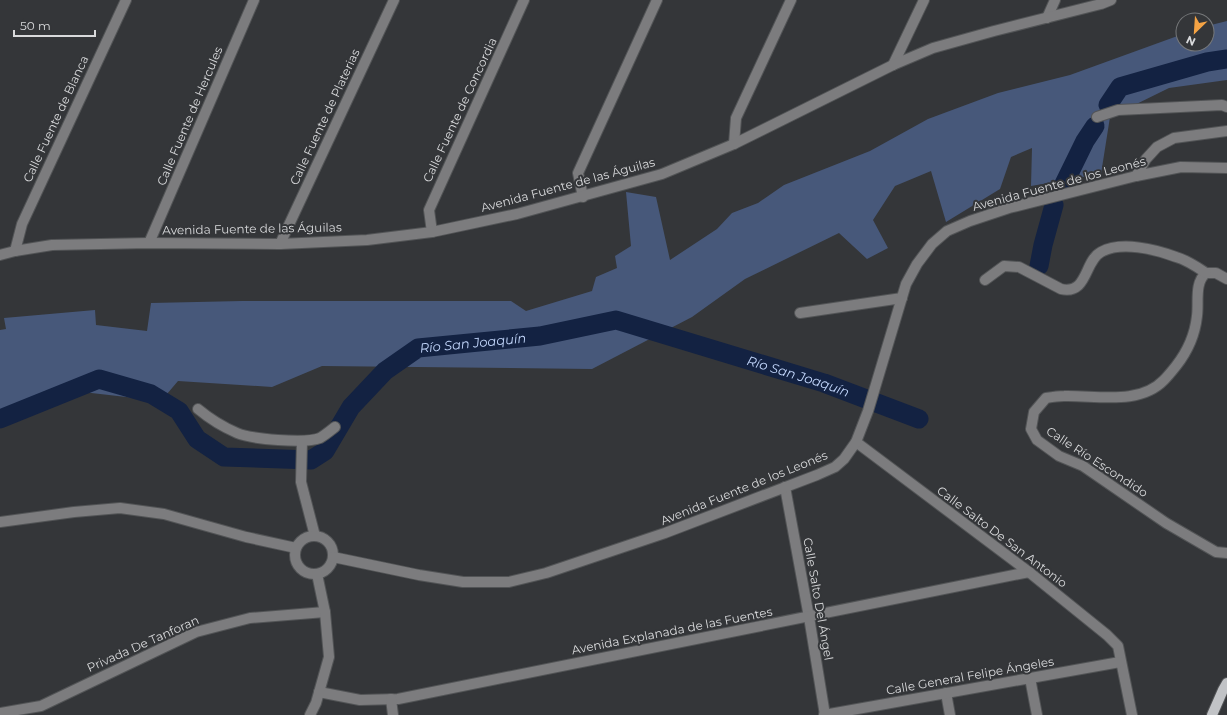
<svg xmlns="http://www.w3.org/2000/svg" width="1227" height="715" viewBox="0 0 1227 715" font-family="Montserrat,sans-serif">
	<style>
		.green { fill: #47587a }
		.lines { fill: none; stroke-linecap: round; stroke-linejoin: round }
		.river { stroke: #132242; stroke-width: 19 }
		.minor-casing { stroke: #525456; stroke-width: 12 }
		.major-casing { stroke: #525456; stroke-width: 12 }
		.minor { stroke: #7c7c7e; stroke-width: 10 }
		.major { stroke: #c1c3c6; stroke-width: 10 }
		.labels { text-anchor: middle; stroke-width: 4; stroke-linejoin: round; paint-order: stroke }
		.street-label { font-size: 12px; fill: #d9dadc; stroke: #343639 }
		.water-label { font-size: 13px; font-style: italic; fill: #c2d6fb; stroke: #343639 }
	</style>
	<rect width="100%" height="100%" fill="#343639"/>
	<polygon class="green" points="1227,21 1227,80 1169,88 1110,117 1101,174 1031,186 1032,148 1011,157 1000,189 946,222 931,171 895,186 873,220 888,248 867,259 839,233 745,279 692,317 592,369 322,366 272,387 178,381 161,401 74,391 0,421 0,330 6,329 4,318 95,310 96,325 147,331 151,303 242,301 511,301 526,311 592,291 596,277 617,268 615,256 631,246 626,192 656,197 670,260 717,229 732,213 758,203 784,185 870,151 928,119 998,93 1070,75 1183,34 1183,44 1207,44 1207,26"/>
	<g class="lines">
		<g class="river">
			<polyline points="1108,105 1120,87 1207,62 1227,59"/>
			<polyline points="1063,186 1085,141 1095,126"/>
			<polyline points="1039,266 1043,245 1054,205"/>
			<path id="s1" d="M0 419 99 379 151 394 179 411 197 439 224 457 311 460 325 451 351 407 385 371 418 348 540 336 616 320 824 383 919 419"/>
		</g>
		<g class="minor-casing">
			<g id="minor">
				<polyline points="1047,18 1055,0"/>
				<polyline points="893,65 924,0"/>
				<polyline points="1097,117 1118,110 1222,105 1227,107"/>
				<polyline points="734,144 736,118 791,0"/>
				<polyline points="1136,176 1146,159 1157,147 1174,138 1227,131"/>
				<polyline points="583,197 578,173 657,0"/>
				<polyline points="432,232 429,210 524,0"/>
				<polyline points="149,243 254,0"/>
				<polyline points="280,244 394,0"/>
				<polyline points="15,251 22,224 126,0"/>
				<polyline points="0,255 15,251 52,245 149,243 280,244 367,240 432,232 517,214 662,174 734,144 893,65 933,48 994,31 1101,4 1111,0"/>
				<path d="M1227 279 1216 273H1206C1194 283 1199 302 1197 316 1195 335 1187 352 1176 366 1172 371 1168 376 1164 380 1139 406 1096 395 1064 396 1058 396 1052 397 1046 398L1034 412 1031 429 1037 440 1059 456 1083 466 1166 523 1216 552 1227 553"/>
				<path d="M985 280 1004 266 1019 267 1061 289C1088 295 1084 261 1101 252 1121 241 1155 249 1176 257 1187 260 1197 267 1206 273"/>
				<polyline points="800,313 902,298"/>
				<path d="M198 409C210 419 223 427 237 433 251 439 305 444 320 438 325 435 330 431 335 427"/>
				<polyline points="302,441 301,482 315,536"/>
				<polyline points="856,442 1029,572 1107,635 1118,646 1132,715"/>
				<polyline points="785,487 809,617 825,715"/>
				<polyline points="0,522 74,512 120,508 164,514 246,537 296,548"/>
				<circle cx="314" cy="555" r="19"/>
				<polyline points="333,557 419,575 463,582 509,582 546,573 665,533 817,475 835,467 844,459 856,442 868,411 906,284 917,264 932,244 947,231 970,221 1009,208 1136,176 1181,167 1227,168"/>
				<polyline points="1030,678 1037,715"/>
				<polyline points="319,692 360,700 398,699 1029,572"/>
				<polyline points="946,693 950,715"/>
				<polyline points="391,699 393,715"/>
				<polyline points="0,713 41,706 196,632 250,618 325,612"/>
				<polyline points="310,715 316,703 329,657 325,612 317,574"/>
				<polyline points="824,715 1120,662"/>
			</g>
		</g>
		<g class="major-casing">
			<polyline id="major" points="1212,715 1223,690 1227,683"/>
		</g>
		<use href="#minor" class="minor"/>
		<use href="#major" class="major"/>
	</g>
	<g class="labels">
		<g class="street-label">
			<text transform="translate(460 110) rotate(-65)" y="4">Calle Fuente de Concordia</text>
			<text transform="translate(190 116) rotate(-67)" y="4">Calle Fuente de Hercules</text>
			<text transform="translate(325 117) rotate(-65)" y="4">Calle Fuente de Platerias</text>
			<text transform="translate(56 119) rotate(-65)" y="4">Calle Fuente de Blanca</text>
			<text transform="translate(1059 184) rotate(-15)" y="4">Avenida Fuente de los Leonés</text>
			<text transform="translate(568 185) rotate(-15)" y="4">Avenida Fuente de las Águilas</text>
			<text transform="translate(252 229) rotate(-1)" y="4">Avenida Fuente de las Águilas</text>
			<text transform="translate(1097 462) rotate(33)" y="4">Calle Río Escondido</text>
			<text transform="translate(744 488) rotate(-22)" y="4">Avenida Fuente de los Leonés</text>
			<text transform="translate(1002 537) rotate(37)" y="4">Calle Salto De San Antonio</text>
			<text transform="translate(818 599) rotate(80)" y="4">Calle Salto Del Ángel</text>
			<text transform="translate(672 631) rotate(-11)" y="4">Avenida Explanada de las Fuentes</text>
			<text transform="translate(143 644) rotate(-24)" y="4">Privada De Tanforan</text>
			<text transform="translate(970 676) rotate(-10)" y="4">Calle General Felipe Ángeles</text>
		</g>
		<g class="water-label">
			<text dy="5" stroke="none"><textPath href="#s1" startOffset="559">Río San Joaquín</textPath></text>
			<text dy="5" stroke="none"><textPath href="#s1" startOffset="895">Río San Joaquín</textPath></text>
		</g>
	</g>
	<g transform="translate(1195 32) rotate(205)"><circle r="19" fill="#343639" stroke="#76787a"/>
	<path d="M0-3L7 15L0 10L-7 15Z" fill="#f4a344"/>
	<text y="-6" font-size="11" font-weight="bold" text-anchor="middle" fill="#d9dadc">N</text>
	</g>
	<path d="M14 30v6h81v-6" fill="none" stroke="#d9dadc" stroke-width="2"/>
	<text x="20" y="30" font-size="12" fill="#d9dadc" stroke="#343639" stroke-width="3" paint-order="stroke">50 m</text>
</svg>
